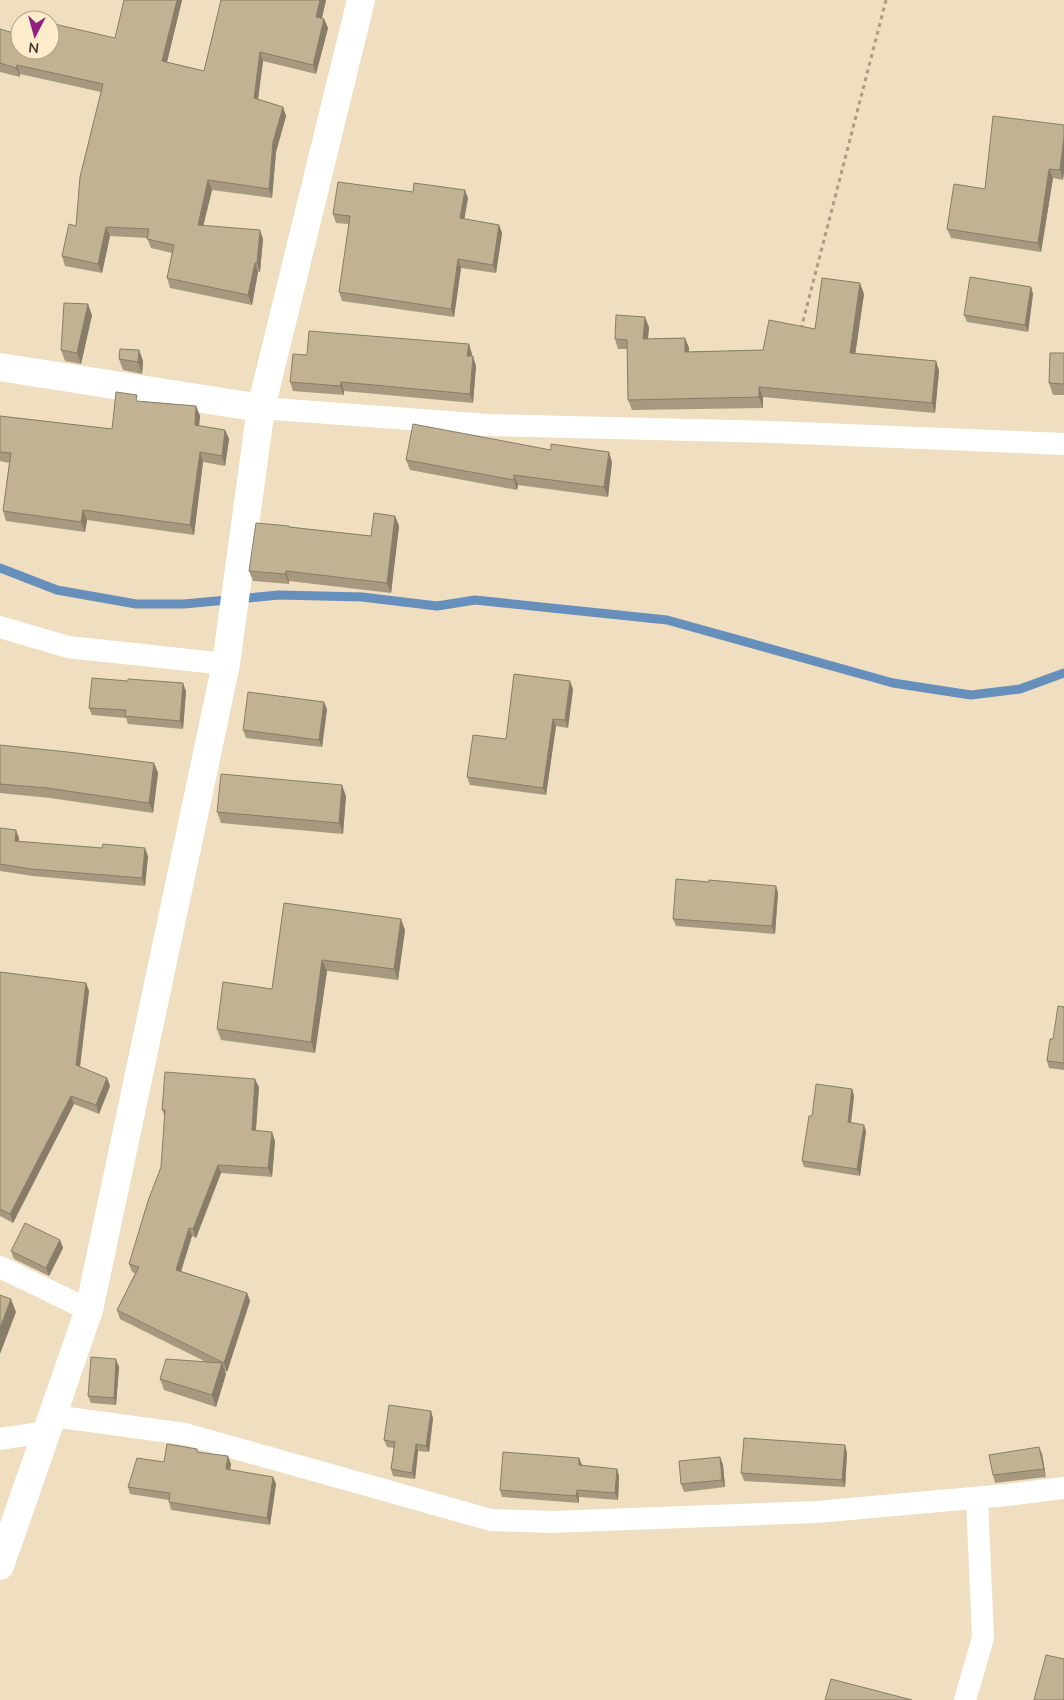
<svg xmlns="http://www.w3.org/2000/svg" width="1064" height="1700" viewBox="0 0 1064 1700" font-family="Mulish,sans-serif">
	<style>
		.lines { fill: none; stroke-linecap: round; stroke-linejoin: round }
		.stream { stroke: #678fbc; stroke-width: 9 }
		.path { stroke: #aa9d85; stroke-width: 3; stroke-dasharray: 4 4; stroke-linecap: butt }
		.minor { stroke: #fff; stroke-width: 22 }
		.tertiary { stroke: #fff; stroke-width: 28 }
		.wall { fill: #a7997f }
		.shaded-wall { fill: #887d68 }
		.building { fill: #c2b294; stroke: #887d68 }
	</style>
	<rect width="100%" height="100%" fill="#efdebf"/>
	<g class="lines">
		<polyline class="stream" points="0,568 57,590 136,604 184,604 279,595 362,597 437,606 475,600 667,620 893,683 971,695 1020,689 1064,673"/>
		<polyline class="path" points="801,329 886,0"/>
		<g class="minor">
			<polyline points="261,408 488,425 774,432 1064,444"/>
			<polyline points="0,627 68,647 226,664"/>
			<polyline points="0,1267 89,1310"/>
			<polyline points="53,1416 185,1434 491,1520 551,1522 816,1512 1007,1495 1064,1488"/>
			<polyline points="0,1439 46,1432"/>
			<polyline points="965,1700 983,1638 977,1498"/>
		</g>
		<g class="tertiary">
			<polyline points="0,367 261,408"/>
			<polyline points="0,1566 89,1310 226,664 261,408 361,0"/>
		</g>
	</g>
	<g class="wall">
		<polygon points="182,0 167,62 204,71 221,0 326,0 322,18 324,19 328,28 316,74 263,61 258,99 283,107 286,116 276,152 272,198 212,190 203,226 263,239 260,272 258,272 252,305 170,288 167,278 172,253 151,248 147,238 110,236 102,273 65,266 62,256 76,226 101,92 20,74 20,77 0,72 0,29 20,50 115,38"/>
		<polygon points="1064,125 1063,180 1053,178 1041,252 951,238 947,229 985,189"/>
		<polygon points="413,192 468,198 464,219 499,225 502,233 496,273 461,268 454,317 342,301 339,292 349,224 336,223 333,214"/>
		<polygon points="1031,287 1033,294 1028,332 967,322 964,315"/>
		<polygon points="864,294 855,353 936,361 939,371 935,413 763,397 763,408 632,410 628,400 627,349 618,349 615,339 649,327 648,339 685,338 689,348 689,352 763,350 815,329"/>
		<polygon points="92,315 81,364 65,361 61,350"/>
		<polygon points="139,350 143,361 142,374 123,370 119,359"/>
		<polygon points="1064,353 1064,395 1053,395 1049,383"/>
		<polygon points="472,354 472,356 476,366 473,403 344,391 344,395 293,391 290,382 307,355"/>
		<polygon points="139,401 196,406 200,416 199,426 225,430 229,439 225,466 203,462 194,535 87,520 85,532 6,521 3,511 9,463 0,461 0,416 112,429"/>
		<polygon points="406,460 612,462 608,497 518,485 517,490 410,470"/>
		<polygon points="395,516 399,526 391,593 289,581 289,584 253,581 249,571 290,527 371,536"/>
		<polygon points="573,689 568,728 556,726 546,795 470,785 467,777 506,739"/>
		<polygon points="186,691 183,729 128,724 126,718 92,715 89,708"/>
		<polygon points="327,709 322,747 246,738 243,730"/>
		<polygon points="0,745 154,763 158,773 153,813 50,798 0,793"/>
		<polygon points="346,796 343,834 221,823 217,812"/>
		<polygon points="0,828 19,838 19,841 148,856 145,886 33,876 0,871"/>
		<polygon points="709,882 776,886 778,893 775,934 676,926 673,919"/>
		<polygon points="284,903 405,930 398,980 327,971 315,1053 221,1040 217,1029 272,989"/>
		<polygon points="0,972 86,983 89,991 80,1067 107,1078 110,1086 99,1114 74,1104 13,1223 0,1216"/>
		<polygon points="1064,1007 1064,1070 1049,1068 1047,1061"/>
		<polygon points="259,1087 256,1131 275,1141 272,1177 221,1173 196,1238 192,1236 181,1271 247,1293 250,1301 227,1372 225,1371 226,1374 216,1407 164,1390 160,1379 206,1362 120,1319 117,1310 135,1273 132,1272 129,1264 161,1167 165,1117 162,1110"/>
		<polygon points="852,1089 854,1096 851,1123 866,1131 860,1176 804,1167 802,1161 812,1116"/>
		<polygon points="60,1240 63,1248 49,1276 14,1259 11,1251"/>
		<polygon points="119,1367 116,1405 91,1403 88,1396"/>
		<polygon points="433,1418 429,1452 418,1451 415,1479 393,1476 391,1469 394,1448 387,1447 384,1440"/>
		<polygon points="197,1449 198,1452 231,1464 230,1470 273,1477 276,1484 270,1525 171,1510 169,1502 169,1500 130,1494 128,1487 164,1462"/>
		<polygon points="847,1453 845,1487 744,1481 741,1473"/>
		<polygon points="1042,1454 1046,1477 995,1483 993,1475"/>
		<polygon points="720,1457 723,1465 725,1487 684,1492 681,1484"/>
		<polygon points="579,1458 582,1466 617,1469 619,1476 618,1500 579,1497 579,1503 502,1497 500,1490"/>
	</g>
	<g class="shaded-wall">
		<polygon points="177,0 182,0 165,70 162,61"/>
		<polygon points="320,0 326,0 320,26 316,17"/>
		<polygon points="324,19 328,28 316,74 313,65"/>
		<polygon points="260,52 263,61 257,107 254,98"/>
		<polygon points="17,65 20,74 20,77 16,68"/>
		<polygon points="283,107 286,116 276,152 272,198 269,189 273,142"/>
		<polygon points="1064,136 1064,173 1063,180 1060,170"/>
		<polygon points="1049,169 1053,178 1041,252 1038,243"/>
		<polygon points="208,180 212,190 201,235 198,225"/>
		<polygon points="465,190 468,198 463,227 460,218"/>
		<polygon points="499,225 502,233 496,273 493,265"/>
		<polygon points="106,227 110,236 102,273 98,264"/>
		<polygon points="260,230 263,239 260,272 257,263"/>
		<polygon points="458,259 461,268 454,317 451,309"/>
		<polygon points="255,263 258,272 252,305 248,295"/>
		<polygon points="860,283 864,294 854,363 850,353"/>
		<polygon points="1031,287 1033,294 1028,332 1025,325"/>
		<polygon points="88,304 92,315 81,364 77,353"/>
		<polygon points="645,317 649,327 647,349 643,339"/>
		<polygon points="685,338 689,348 689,362 685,352"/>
		<polygon points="469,344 472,354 470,365 467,356"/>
		<polygon points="139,350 143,361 142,374 138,362"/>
		<polygon points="473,356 476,366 473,403 470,394"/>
		<polygon points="936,361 939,371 935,413 932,403"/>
		<polygon points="341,382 344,391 344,395 340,386"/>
		<polygon points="759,387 763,397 763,408 759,397"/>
		<polygon points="196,406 200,416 198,435 195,425"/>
		<polygon points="225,430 229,439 225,466 222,456"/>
		<polygon points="200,452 203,462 194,535 190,525"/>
		<polygon points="609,452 612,462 608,497 604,487"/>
		<polygon points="514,475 518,485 517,490 514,480"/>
		<polygon points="83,510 87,520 85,532 81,522"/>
		<polygon points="395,516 399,526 391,593 387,583"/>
		<polygon points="286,571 289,581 289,584 285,574"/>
		<polygon points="570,681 573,689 568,728 565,720"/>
		<polygon points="183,683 186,691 183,729 180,721"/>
		<polygon points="324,702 327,709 322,747 319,740"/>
		<polygon points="553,719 556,726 546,795 543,788"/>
		<polygon points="154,763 158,773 153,813 149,803"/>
		<polygon points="342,785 346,796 343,834 339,823"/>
		<polygon points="16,830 19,838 18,848 15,841"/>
		<polygon points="145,848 148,856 145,886 142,878"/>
		<polygon points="776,886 778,893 775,934 772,926"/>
		<polygon points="401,919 405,930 398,980 394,969"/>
		<polygon points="322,960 327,971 315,1053 311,1042"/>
		<polygon points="86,983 89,991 79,1074 76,1065"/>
		<polygon points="107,1078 110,1086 99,1114 96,1105"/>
		<polygon points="255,1079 259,1087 255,1139 252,1130"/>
		<polygon points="852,1089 854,1096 850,1129 848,1122"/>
		<polygon points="71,1096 74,1104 13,1223 10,1214"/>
		<polygon points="864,1125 866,1131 860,1176 857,1169"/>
		<polygon points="272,1132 275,1141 272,1177 268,1168"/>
		<polygon points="218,1165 221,1173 196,1238 193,1229"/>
		<polygon points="189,1228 192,1236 179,1278 176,1270"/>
		<polygon points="60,1240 63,1248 49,1276 46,1268"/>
		<polygon points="247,1293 250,1301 227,1372 224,1363"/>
		<polygon points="11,1299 16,1312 0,1354 0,1328"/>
		<polygon points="116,1359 119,1367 116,1405 114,1398"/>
		<polygon points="222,1363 226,1374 216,1407 212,1395"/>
		<polygon points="431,1411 433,1418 429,1452 426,1446"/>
		<polygon points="416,1444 418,1451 415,1479 412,1473"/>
		<polygon points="845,1445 847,1453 845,1487 842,1480"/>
		<polygon points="1039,1447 1042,1454 1046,1477 1044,1469"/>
		<polygon points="228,1456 231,1464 229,1477 226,1469"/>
		<polygon points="720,1457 723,1465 725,1487 722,1480"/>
		<polygon points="579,1458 582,1465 581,1472 579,1465"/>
		<polygon points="617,1469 619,1476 618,1500 615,1493"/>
		<polygon points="273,1477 276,1484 270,1525 267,1518"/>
		<polygon points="577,1490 579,1497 579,1503 576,1496"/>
	</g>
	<g class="building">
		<polygon points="124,0 177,0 162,61 204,71 221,0 320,0 316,17 324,19 313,65 260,52 254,98 283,107 273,142 269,189 208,180 198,225 260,230 257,263 255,263 248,295 167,278 174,245 147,239 149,229 106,227 98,264 62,256 69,224 76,226 80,177 103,84 17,65 16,68 0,63 0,29 20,35 20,50 50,50 50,23 115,38"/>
		<polygon points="993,116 1064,125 1064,136 1060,170 1049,169 1038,243 947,229 954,184 985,189"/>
		<polygon points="338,182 413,192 414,183 465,190 460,218 499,225 493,265 458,259 451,309 339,292 350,216 333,214"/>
		<polygon points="970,277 1031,287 1025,325 964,315"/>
		<polygon points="822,278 860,283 850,353 936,361 932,403 759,387 759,397 628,400 627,340 615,339 616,315 645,317 643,339 685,338 685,352 763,350 769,320 815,329"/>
		<polygon points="64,303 88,304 77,353 61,350"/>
		<polygon points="309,331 469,344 467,356 473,356 470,394 341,382 340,386 290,382 293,354 307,355"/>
		<polygon points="120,349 139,350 138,362 119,359"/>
		<polygon points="1050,353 1064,353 1064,384 1049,383"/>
		<polygon points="116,392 137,395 136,401 196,406 195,425 225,430 222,456 200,452 190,525 83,510 81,522 3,511 11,453 0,452 0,416 112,429"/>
		<polygon points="413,424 551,450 551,444 609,452 604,487 514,475 514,480 406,460"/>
		<polygon points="374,513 395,516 387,583 286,571 285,574 249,571 256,523 289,526 289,527 371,536"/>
		<polygon points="514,674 570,681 565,720 553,719 543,788 467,777 473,735 506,739"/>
		<polygon points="92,678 128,681 128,679 183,683 180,721 125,716 126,710 89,708"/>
		<polygon points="248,692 324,702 319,740 243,730"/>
		<polygon points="0,745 68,752 154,763 149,803 47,788 0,784"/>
		<polygon points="221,774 342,785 339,823 217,812"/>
		<polygon points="0,828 16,830 15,841 102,848 103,844 145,848 142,878 31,869 0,864"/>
		<polygon points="676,879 709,882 709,880 776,886 772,926 673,919"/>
		<polygon points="284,903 401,919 394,969 322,960 311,1042 217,1029 223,982 272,989"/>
		<polygon points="0,972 86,983 76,1065 107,1078 96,1105 71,1096 10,1214 0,1209"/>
		<polygon points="1058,1006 1064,1007 1064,1063 1047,1061 1050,1039 1053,1039"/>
		<polygon points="165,1072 255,1079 252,1130 272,1132 268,1168 218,1165 193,1229 189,1228 176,1270 247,1293 224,1363 117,1310 139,1267 129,1264 148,1201 161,1167 165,1110 162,1110"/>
		<polygon points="816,1084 852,1089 848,1122 864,1125 857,1169 802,1161 809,1116 812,1116"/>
		<polygon points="25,1223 60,1240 46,1268 11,1251"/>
		<polygon points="0,1295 11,1299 0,1328"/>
		<polygon points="91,1357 116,1359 114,1398 88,1396"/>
		<polygon points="166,1359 222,1363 212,1395 160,1379"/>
		<polygon points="389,1405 431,1411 426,1446 416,1444 412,1473 391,1469 395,1442 384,1440"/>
		<polygon points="744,1438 845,1445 842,1480 741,1473"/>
		<polygon points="167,1444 197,1449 197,1452 228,1456 226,1469 273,1477 267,1518 169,1502 170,1493 128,1487 137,1458 164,1462"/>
		<polygon points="1039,1447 1044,1469 993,1475 989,1455"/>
		<polygon points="503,1452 579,1458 579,1465 617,1469 615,1493 577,1490 576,1496 500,1490"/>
		<polygon points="720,1457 722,1480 681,1484 679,1461"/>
		<polygon points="1046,1655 1064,1659 1064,1700 1034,1700"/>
		<polygon points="831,1679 912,1700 825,1700"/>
	</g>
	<g transform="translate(35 35) rotate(186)"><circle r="24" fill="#fceccc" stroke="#b0a48c"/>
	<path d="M0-4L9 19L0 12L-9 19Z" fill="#921e7d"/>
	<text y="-8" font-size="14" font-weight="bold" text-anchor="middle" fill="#3e382c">N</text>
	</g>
</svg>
